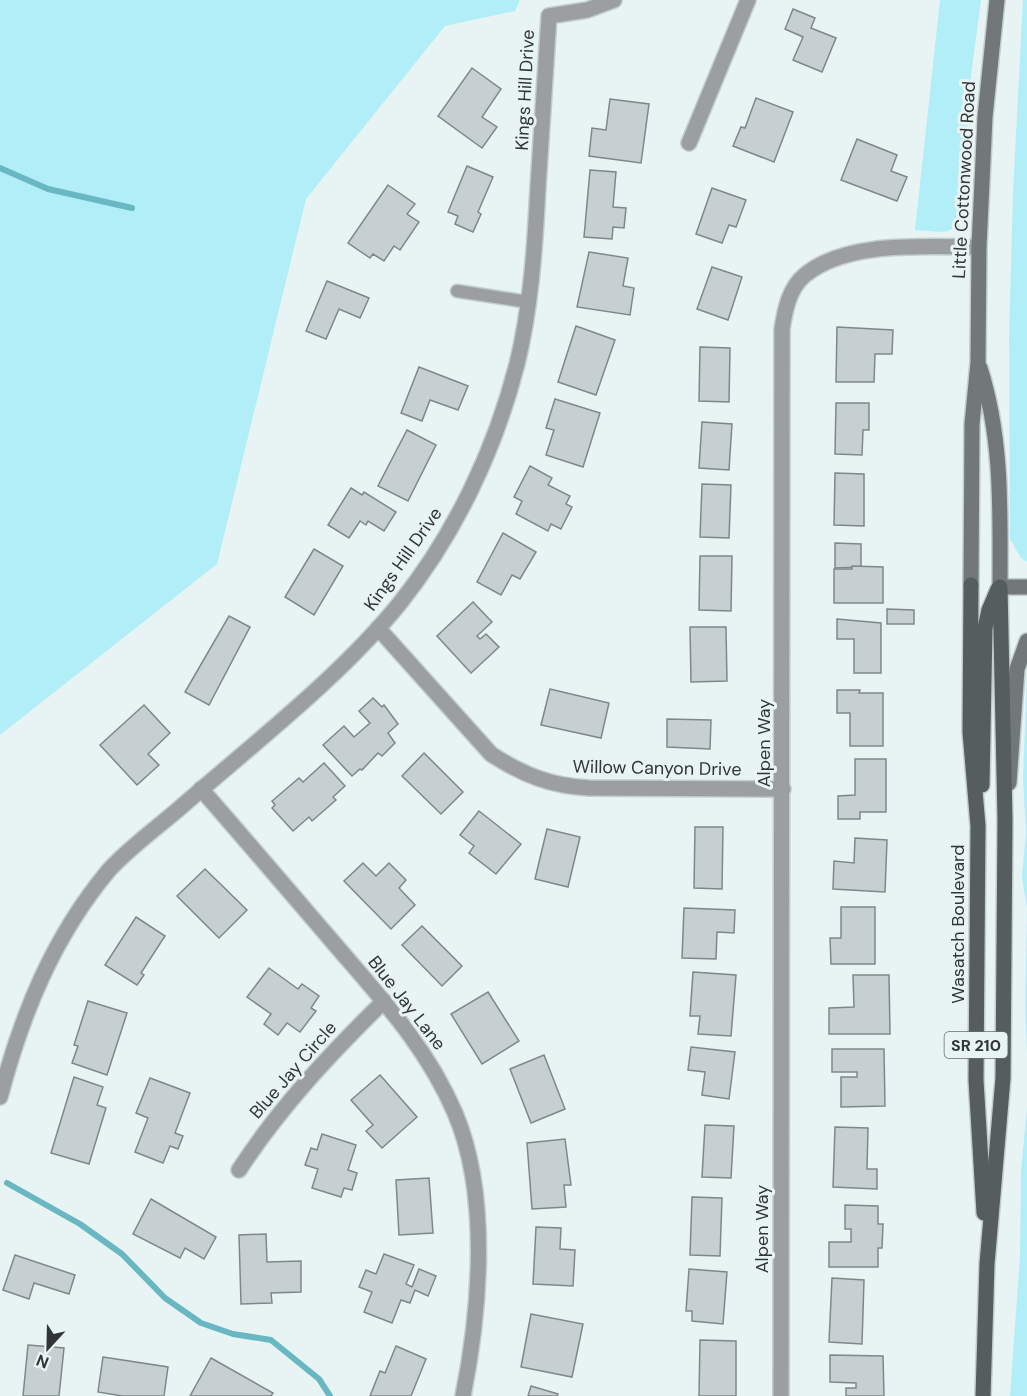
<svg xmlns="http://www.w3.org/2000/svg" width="1027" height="1396" viewBox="0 0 1027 1396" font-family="'DM Sans',sans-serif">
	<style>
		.green { fill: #b2eef7 }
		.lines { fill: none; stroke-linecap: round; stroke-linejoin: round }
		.stream { stroke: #69b7c2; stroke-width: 6 }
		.building { fill: #c6d0d2; stroke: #7f8889; stroke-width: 1.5 }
		.lane-casing { stroke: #c3cdce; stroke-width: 15 }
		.street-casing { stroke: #c3cdce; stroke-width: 18 }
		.secondary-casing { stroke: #c3cdce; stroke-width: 18 }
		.primary-casing { stroke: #c3cdce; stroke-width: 18 }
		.lane { stroke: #9b9fa0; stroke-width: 12 }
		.street { stroke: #9b9fa0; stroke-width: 15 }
		.secondary { stroke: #727879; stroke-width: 15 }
		.primary { stroke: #555d5e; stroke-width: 15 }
		.labels { text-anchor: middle; stroke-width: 6; stroke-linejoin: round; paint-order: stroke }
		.shield { fill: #e8f3f4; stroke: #686e6f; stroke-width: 1.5 }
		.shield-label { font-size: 16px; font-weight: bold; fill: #313536 }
		.street-label { font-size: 18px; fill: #313536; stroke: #e8f3f4 }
	</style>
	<rect width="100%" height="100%" fill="#e8f3f4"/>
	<g class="green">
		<polygon points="0,0 520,0 515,11 445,26 306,199 217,564 0,735"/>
		<path d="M940 0H981L971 76 963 209C957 239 940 231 915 230Z"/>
		<polygon points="1023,0 1027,0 1027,562 1021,558 1010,539 1009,337 1013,192"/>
		<polygon points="1027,674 1027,1052 1025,1009 1027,909 1022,877 1026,833 1023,780"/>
		<polygon points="1027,1107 1027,1396 1010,1396 1020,1256 1021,1172"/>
	</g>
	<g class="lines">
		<g class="stream">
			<polyline points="0,168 48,189 132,208"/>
			<polyline points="7,1183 80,1224 122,1254 165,1298 201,1323 233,1334 271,1340 319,1379 330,1396"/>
		</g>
	</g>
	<g class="building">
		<polygon points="793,9 815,18 811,28 836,38 822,72 793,60 803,37 785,29"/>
		<polygon points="472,68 501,89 482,117 497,127 482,148 438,116"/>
		<polygon points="756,98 793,112 774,162 733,146 741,127 745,128"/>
		<polygon points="610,99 649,104 641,163 589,156 592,128 606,130"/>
		<polygon points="857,139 897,155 891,171 907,177 897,201 841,180"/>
		<polygon points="467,166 493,177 478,212 481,214 473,232 455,224 458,216 448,212"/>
		<polygon points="590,170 616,172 613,207 626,208 624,228 613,227 612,239 584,237"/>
		<polygon points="388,185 415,204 407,214 419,222 400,250 394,246 384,261 373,254 370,258 348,243"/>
		<polygon points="712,188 746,200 736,227 729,225 722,243 696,234"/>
		<polygon points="589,252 628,258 623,286 634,288 630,315 577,307"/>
		<polygon points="712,267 742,277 728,320 697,309"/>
		<polygon points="327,281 369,298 360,318 339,309 326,339 306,331"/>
		<polygon points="576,326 615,340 596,395 558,382"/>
		<polygon points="837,327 893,330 892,354 875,354 874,382 836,382"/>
		<polygon points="700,347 730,348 729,402 699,401"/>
		<polygon points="419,367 468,386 458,410 430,400 422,421 401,413"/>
		<polygon points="555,399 600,413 583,467 546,455 554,430 546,428"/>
		<polygon points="836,403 869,403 869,430 863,430 862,455 835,454"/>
		<polygon points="702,422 732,424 729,470 699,468"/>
		<polygon points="407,430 436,445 408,501 378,486"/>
		<polygon points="530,466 552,478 548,485 570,496 566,504 572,507 561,529 551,524 548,531 516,514 522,501 514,497"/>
		<polygon points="835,473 864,474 864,526 834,525"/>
		<polygon points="702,484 731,485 729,538 700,537"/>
		<polygon points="351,488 362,495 364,492 396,512 384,531 368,521 366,525 360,521 349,538 328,525"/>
		<polygon points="503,533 536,552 520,579 512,575 501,595 477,582"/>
		<polygon points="835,543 861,544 861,567 835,568"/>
		<polygon points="314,549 343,566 314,615 285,597"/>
		<polygon points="700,556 732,556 731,611 699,610"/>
		<polygon points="852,566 883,567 883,603 834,603 834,569 852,569"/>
		<polygon points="473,602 492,622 477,636 480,639 486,634 499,647 471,673 437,636"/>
		<polygon points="887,609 914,610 914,624 887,624"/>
		<polygon points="229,616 250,627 209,705 185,692"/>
		<polygon points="837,619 881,623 881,673 854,673 854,639 837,639"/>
		<polygon points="690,627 726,627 727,681 691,682"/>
		<polygon points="550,689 609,703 601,738 541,725"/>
		<polygon points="837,690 860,690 859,693 883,693 883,746 850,746 850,713 837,713"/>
		<polygon points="373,698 382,707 384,705 398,724 388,733 395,743 382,756 378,753 362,770 360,769 352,776 323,745 344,726 354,737 370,723 359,711"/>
		<polygon points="144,705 170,733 148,754 159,765 137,785 100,745"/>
		<polygon points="667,719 711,720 710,749 667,747"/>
		<polygon points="424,753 463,792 441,814 402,776"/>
		<polygon points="855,759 886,759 886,812 860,812 860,819 838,819 838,796 855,795"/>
		<polygon points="324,763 345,786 333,797 336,800 312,821 309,817 293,831 272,808 275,805 272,801 299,778 303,782"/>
		<polygon points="479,811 521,844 496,874 469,853 474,846 460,835"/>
		<polygon points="695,827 723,827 722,889 694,888"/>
		<polygon points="547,829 580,837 568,887 535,879"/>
		<polygon points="855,838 887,840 885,892 833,889 834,861 854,863"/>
		<polygon points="363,863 376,876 389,863 406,880 399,888 415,905 391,929 344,881"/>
		<polygon points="205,869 247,910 219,938 177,896"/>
		<polygon points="841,907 875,907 875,964 831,964 830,938 841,938"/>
		<polygon points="684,908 735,910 734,933 717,932 716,959 682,958"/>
		<polygon points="136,917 165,936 141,973 144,975 137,985 105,965"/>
		<polygon points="422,926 462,966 442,986 402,945"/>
		<polygon points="269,968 298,989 302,984 319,996 311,1008 316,1011 300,1032 287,1023 278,1035 264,1024 271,1014 247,997"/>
		<polygon points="693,972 736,975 731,1036 698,1034 700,1016 690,1016"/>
		<polygon points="853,975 889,975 890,1034 829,1034 829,1008 854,1007"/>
		<polygon points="488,992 519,1041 482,1064 451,1014"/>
		<polygon points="88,1001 127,1013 107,1075 72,1063 78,1046 74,1045"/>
		<polygon points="691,1047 735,1052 729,1099 702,1095 705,1072 688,1070"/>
		<polygon points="832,1049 884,1049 885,1106 841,1107 841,1077 857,1077 857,1072 832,1072"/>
		<polygon points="544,1055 565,1109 531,1123 510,1069"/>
		<polygon points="380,1075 417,1117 382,1148 366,1131 373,1125 351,1100"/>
		<polygon points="74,1077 103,1087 97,1105 106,1108 89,1164 51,1153"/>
		<polygon points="150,1078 190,1093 175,1133 183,1136 178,1149 170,1146 163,1163 135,1152 148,1118 136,1113"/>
		<polygon points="705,1125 734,1126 731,1178 702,1177"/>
		<polygon points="835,1127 868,1128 867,1169 877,1169 877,1189 833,1187"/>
		<polygon points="322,1134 356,1145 348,1170 357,1173 352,1190 344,1188 341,1197 312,1188 318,1169 305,1165 311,1148 317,1150"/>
		<polygon points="565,1139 571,1185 564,1185 566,1207 532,1209 527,1143"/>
		<polygon points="429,1178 433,1233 399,1235 396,1180"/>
		<polygon points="692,1197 722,1198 720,1256 690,1255"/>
		<polygon points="151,1199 216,1237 204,1259 185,1248 180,1258 133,1234"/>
		<polygon points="845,1205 878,1206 878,1224 883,1224 882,1248 878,1248 878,1267 829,1267 829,1242 851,1242 851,1229 845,1229"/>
		<polygon points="536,1227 561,1228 560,1249 575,1250 573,1286 533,1284"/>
		<polygon points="266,1234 267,1262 301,1261 301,1292 271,1293 272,1303 241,1304 239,1235"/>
		<polygon points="384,1254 414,1265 406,1284 412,1287 419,1269 436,1276 428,1296 415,1290 410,1303 401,1300 392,1323 364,1312 372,1292 359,1287 366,1270 376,1274"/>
		<polygon points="15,1255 75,1275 69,1294 34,1283 29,1299 3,1290"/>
		<polygon points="689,1269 727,1272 723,1324 692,1321 692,1311 686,1311"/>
		<polygon points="832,1278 864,1280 862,1344 829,1342"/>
		<polygon points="531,1314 583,1324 572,1377 521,1367"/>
		<polygon points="700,1340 736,1341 736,1396 699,1396"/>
		<polygon points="28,1345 64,1348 59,1396 23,1396"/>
		<polygon points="396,1346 426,1359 411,1396 370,1396 380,1371 385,1373"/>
		<polygon points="830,1355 883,1356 884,1396 846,1396 846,1388 856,1388 856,1383 830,1382"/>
		<polygon points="103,1357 168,1367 164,1396 122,1396 98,1392"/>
		<polygon points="211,1358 273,1393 271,1396 190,1396"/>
		<polygon points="531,1386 558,1394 557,1396 528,1396"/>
	</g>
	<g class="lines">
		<g class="lane-casing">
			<polyline id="lane" points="457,291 528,302"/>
		</g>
		<g class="street-casing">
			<g id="street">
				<polyline points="689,143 748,0"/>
				<path d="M378 628 491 754C523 775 551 786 589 788L783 789"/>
				<path d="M201 789C245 839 288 890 332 941 379 996 426 1045 455 1113 490 1195 480 1311 463 1396"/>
				<path d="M0 1097C22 1014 53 937 109 870 130 847 158 827 181 807 253 744 340 677 400 603 455 534 495 450 517 364 531 307 535 246 538 187 542 130 545 73 549 16L587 10 614 0"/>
				<path d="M239 1170C280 1107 330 1054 384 1001"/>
				<path d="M781 1396 782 329C785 310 789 288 805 275 847 240 927 247 979 247"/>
			</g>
		</g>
		<g class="secondary-casing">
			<g id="secondary">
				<path d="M980 368C1003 440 1000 513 1000 587H1027"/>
				<polyline points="971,585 972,424 978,363 979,247 985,117 997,0"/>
				<polyline points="1009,783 1017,669 1027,641"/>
			</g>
		</g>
		<g class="primary-casing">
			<g id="primary">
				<polyline points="971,585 970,732 978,826 976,1080 984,1213"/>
				<polyline points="982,785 985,628 989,610 998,589"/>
				<polyline points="983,1396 987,1264 1003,1078 1005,820 1000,587"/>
			</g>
		</g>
		<use href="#lane" class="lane"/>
		<use href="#street" class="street"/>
		<use href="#secondary" class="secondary"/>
		<use href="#primary" class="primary"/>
	</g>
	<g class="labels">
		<rect class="shield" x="944.5" y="1032" width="63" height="26" rx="4.5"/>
		<g class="shield-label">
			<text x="976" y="1051">SR 210</text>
		</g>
		<g class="street-label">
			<text transform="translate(525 90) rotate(-87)" y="6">Kings Hill Drive</text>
			<text transform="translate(964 180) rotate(-87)" y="6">Little Cottonwood Road</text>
			<text transform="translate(403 559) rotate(-55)" y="6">Kings Hill Drive</text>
			<text transform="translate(764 743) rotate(-90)" y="6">Alpen Way</text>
			<text transform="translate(657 768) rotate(1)" y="6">Willow Canyon Drive</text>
			<text transform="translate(958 924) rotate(-90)" y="6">Wasatch Boulevard</text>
			<text transform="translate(407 1003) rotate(52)" y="6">Blue Jay Lane</text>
			<text transform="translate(293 1070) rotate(-49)" y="6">Blue Jay Circle</text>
			<text transform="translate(762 1229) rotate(-90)" y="6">Alpen Way</text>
		</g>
	</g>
	<g transform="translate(48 1348) rotate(202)" stroke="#e8f3f4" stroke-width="4.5" paint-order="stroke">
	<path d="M0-4.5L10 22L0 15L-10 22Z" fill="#313536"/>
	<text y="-9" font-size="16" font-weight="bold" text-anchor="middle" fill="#313536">N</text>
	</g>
</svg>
